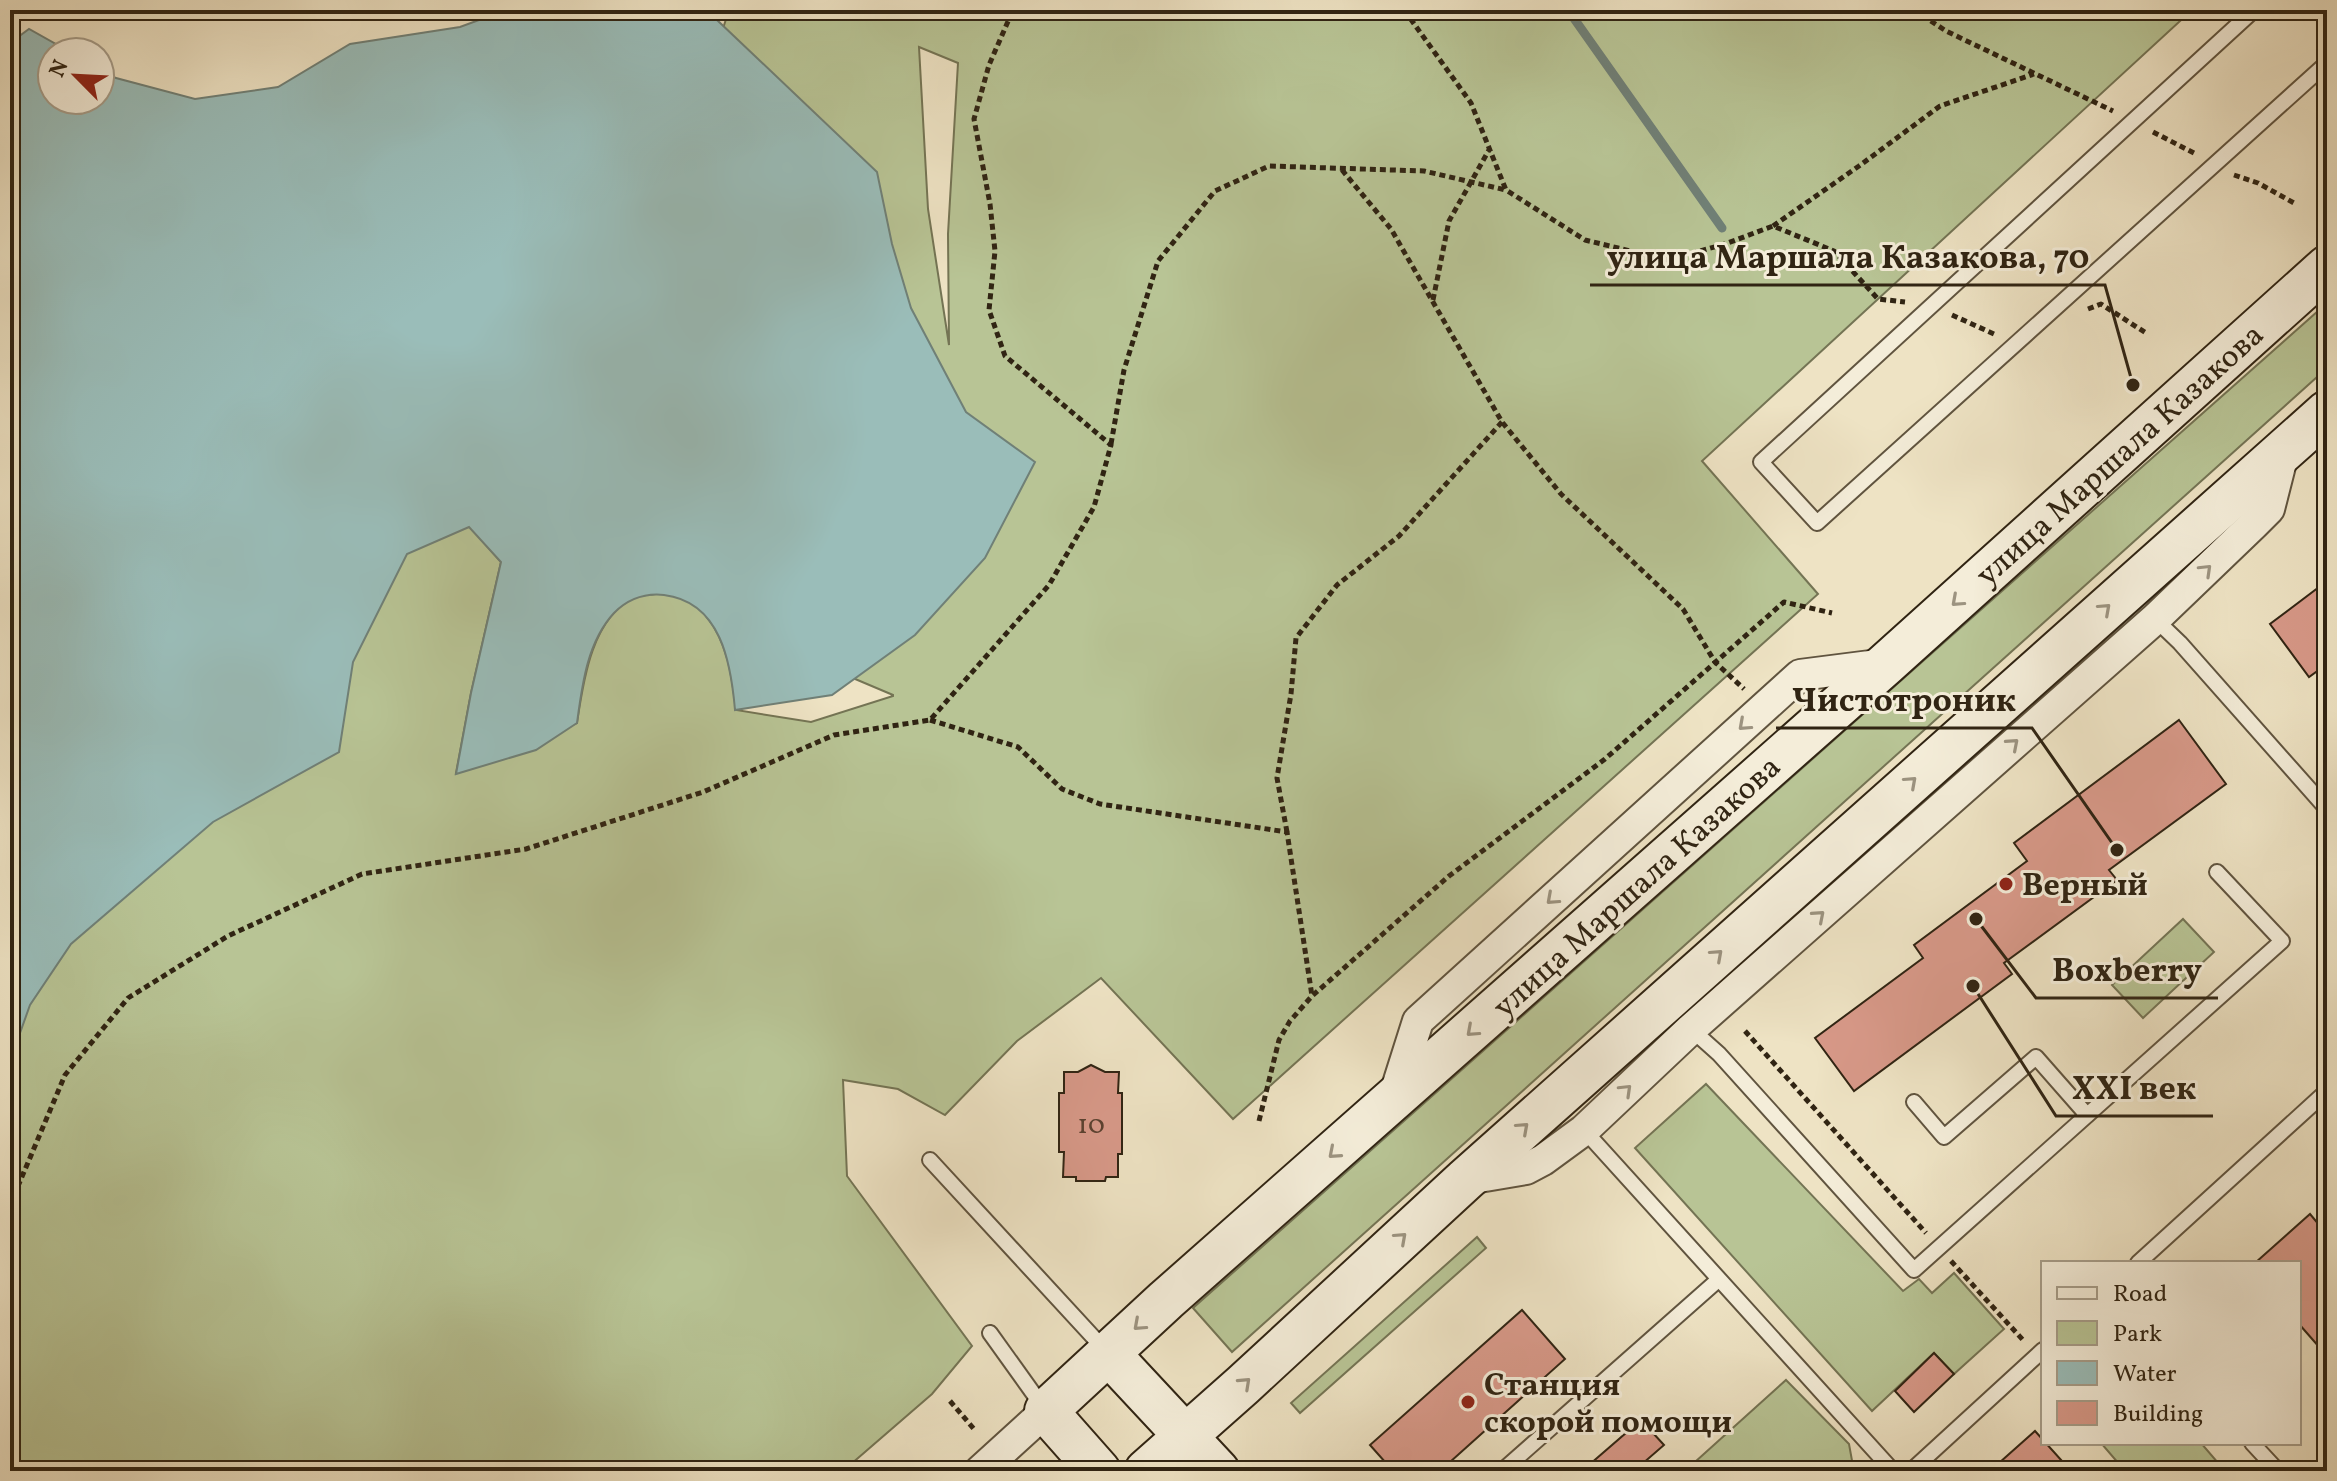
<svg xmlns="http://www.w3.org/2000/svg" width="2337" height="1481" viewBox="0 0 2337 1481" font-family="Vollkorn,serif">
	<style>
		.green { fill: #b8c495; stroke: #747454; stroke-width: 2; fill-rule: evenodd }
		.water { fill: #9abdb9; stroke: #708077; stroke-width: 2 }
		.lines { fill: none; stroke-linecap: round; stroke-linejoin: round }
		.stream { stroke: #708077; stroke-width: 9 }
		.building { fill: #d89989; stroke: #302413; stroke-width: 2 }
		.lane-casing { stroke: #60543f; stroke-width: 18 }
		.street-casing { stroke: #60543f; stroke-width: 34 }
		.secondary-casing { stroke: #302413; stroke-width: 46 }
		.path { stroke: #302413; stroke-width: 5; stroke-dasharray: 6 4; stroke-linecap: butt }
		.lane { stroke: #f4edd9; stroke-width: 14 }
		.street { stroke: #f4edd9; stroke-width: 30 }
		.secondary { stroke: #f4edd9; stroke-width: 42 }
		.oneway { stroke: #9c9380 }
		.poi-dot { fill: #8f2418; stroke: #f4edd9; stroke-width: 3 }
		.labels { text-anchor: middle; stroke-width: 6; stroke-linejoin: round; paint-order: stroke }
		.number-label { font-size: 28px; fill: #5a4130 }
		.street-label { font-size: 32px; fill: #302413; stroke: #f4edd9 }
		.poi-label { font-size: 32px; font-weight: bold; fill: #302413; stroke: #f4edd9; text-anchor: start }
		.leader { fill: none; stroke: #302413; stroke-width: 3 }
		.callout-dot { fill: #302413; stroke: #f4edd9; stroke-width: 3 }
		.callout-label { font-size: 34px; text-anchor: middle; font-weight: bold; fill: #302413; stroke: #f4edd9; stroke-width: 6; stroke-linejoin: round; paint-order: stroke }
	</style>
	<rect width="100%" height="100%" fill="#eee3c4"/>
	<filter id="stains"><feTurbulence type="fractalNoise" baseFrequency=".0025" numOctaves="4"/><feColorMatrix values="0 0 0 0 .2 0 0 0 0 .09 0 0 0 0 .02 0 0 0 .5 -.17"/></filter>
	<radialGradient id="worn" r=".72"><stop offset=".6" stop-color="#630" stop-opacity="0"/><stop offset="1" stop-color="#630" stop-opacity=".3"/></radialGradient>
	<g class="green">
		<path d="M729 10H2192L1702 461 1818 594 1233 1119 1101 978 1017 1041 945 1115 898 1089 843 1080 847 1176 972 1346 932 1394 843 1471H10V649L706 81ZM919 47 958 63 948 234 949 345 928 209ZM471 528 655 594C649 595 641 595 636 597 592 615 583 682 577 723L456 773 471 693 501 562ZM706 616 893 695V696L811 722 736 710C732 678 728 642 706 616Z"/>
		<polygon points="2327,303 2327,368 1232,1352 1193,1308"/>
		<polygon points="2183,919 2214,952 2143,1018 2112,985"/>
		<polygon points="1706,1084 1903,1291 1919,1279 1932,1293 1954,1273 2004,1329 1954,1374 1934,1353 1872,1411 1635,1148"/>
		<polygon points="1477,1237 1486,1248 1300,1413 1291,1403"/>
		<polygon points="1786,1380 1849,1444 1853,1466 1847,1471 1685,1471"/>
		<polygon points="2101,1443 2201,1443 2225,1471 2125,1471"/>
	</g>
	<path class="water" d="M506 10H722L716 19 877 172 892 244 911 308 966 412 1035 462 985 558 915 635 832 695 735 710C731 663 721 602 664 595 645 593 628 599 614 613 587 642 582 686 577 723L536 750 456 774 471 693 501 562 469 527 407 554 353 662 339 752 213 822 71 944 30 1005 10 1061V43L29 29 70 52H52V100H100V69L116 78 195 99 278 87 350 44 460 27Z"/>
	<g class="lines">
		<polyline class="stream" points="1568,10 1722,228"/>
	</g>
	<g class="building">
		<polygon points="2327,581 2327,664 2309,677 2270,624"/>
		<polygon points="2179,720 2226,784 2109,870 2117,880 2004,963 2012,974 1854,1091 1815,1038 1923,958 1914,945 2027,861 2014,843"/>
		<polygon points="1091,1065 1105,1072 1119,1072 1118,1093 1122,1093 1122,1154 1118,1154 1118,1177 1106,1177 1105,1181 1076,1181 1076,1177 1063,1177 1064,1152 1059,1152 1059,1093 1064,1093 1064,1072 1078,1072"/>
		<polygon points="2310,1214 2320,1226 2327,1220 2327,1356 2299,1324 2299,1263 2255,1263"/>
		<polygon points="1522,1310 1565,1359 1440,1471 1393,1471 1370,1445"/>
		<polygon points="1934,1353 1954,1374 1914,1412 1895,1391"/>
		<polygon points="1641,1420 1664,1445 1634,1471 1582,1471"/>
		<polygon points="2035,1431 2071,1471 1990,1471"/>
	</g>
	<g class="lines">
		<g class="lane-casing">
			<g id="lane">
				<polyline points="2254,10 1761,462 1817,523 2327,63"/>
				<polyline points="2155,619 2180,643 2327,809"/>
				<polyline points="1691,1029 1719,1054 1914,1270 2282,941 2217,872"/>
				<polyline points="1914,1102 1944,1137 2036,1057 2087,1115"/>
				<polyline points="1584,1130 1893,1471"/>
				<polyline points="930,1160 1106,1351"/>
				<polyline points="2138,1263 2327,1091"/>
				<polyline points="990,1333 1043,1407"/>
				<polyline points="2252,1443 2278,1471"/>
				<polyline points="1502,1471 1718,1280"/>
				<polyline points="1911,1471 2043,1350"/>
			</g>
		</g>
		<g class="street-casing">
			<g id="street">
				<polyline points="1393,1100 1418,1021 1800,675 1886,664"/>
				<polyline points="1467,1179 1526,1169 1543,1160 1584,1130 1691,1029 2155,619 2254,524 2269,509 2284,450"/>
				<polyline points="980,1471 1046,1411"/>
			</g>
		</g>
		<g class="secondary-casing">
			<g id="secondary">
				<polyline points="1108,1353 1218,1471"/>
				<polyline points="1099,1471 1046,1411 1166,1300 1886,664 2327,267"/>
				<polyline points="1146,1471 1243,1385 1465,1180 2327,412"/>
			</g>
		</g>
		<g class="path">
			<polyline points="1407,10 1407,14 1471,103 1506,190 1585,240 1668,260 1725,244 1773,226 1834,251 1878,299 1905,302"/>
			<polyline points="1914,10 1946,31 2113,111"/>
			<polyline points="2153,132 2194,153"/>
			<polyline points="1342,170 1391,229 1502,422 1561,494 1683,609 1715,662 1744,689"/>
			<polyline points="2234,175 2258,183 2294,203"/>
			<polyline points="1773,226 1859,166 1940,106 2034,74"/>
			<polyline points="1433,300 1449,221 1489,150"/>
			<polyline points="2088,309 2101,304 2146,333"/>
			<polyline points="1952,315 1994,334"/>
			<polyline points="1111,444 1124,370 1158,261 1215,191 1269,166 1424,171 1506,190"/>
			<polyline points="930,720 1018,747 1062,789 1100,804 1287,832 1312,996"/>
			<polyline points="1287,832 1277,778 1291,694 1296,638 1337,585 1399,536 1502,422"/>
			<polyline points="1745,1031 1926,1233"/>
			<polyline points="1259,1121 1279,1040 1290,1021 1312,996 1449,876 1605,759 1784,602 1832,613"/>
			<polyline points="10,1205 65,1075 128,998 228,936 362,874 526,849 703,792 834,735 930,720 1049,585 1094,507 1111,445 1005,356 989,310 995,251 990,204 974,119 989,65 1013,10"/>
			<polyline points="1951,1261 2023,1340"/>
			<polyline points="950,1401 974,1429"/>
		</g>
		<use href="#lane" class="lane"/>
		<use href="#street" class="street"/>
		<use href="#secondary" class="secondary"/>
	</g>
	<defs><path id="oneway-chevron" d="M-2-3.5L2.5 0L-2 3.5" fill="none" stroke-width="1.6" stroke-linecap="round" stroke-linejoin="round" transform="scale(2)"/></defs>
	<g class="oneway">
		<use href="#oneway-chevron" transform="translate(2206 570) rotate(-44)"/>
		<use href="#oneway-chevron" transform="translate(1957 601) rotate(138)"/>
		<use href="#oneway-chevron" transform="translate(2105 609) rotate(-42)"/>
		<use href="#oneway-chevron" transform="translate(1744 725) rotate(138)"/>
		<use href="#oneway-chevron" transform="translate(2013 744) rotate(-41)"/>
		<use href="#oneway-chevron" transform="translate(1911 782) rotate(-42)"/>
		<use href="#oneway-chevron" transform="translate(1552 899) rotate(138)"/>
		<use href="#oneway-chevron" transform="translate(1819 916) rotate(-41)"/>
		<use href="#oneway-chevron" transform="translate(1717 955) rotate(-42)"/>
		<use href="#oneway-chevron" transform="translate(1472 1031) rotate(138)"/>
		<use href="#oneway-chevron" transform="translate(1626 1090) rotate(-44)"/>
		<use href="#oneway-chevron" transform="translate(1523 1128) rotate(-42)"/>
		<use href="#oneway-chevron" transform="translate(1334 1153) rotate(139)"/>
		<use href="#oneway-chevron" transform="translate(1401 1238) rotate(-42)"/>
		<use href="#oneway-chevron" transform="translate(1139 1325) rotate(138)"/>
		<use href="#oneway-chevron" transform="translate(1245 1383) rotate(-43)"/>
	</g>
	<g class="poi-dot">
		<circle cx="2006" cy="884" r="8"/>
		<circle cx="1468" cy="1402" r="8"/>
	</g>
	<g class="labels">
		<g class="number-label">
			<text x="1091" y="1133">10</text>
		</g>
		<g class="street-label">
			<text transform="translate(2119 454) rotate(-42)" y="11">улица Маршала Казакова</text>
			<text transform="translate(1636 886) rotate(-42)" y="11">улица Маршала Казакова</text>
		</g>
		<g class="poi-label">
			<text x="2022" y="895">Верный</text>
			<text x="1484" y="1395">Станция<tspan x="1484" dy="37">скорой помощи</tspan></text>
		</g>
	</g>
	<path class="leader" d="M2133 385L2105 285H1590M2117 850L2032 728H1776M1976 919L2036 998H2218M1973 986L2056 1116H2213"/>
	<g class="callout-dot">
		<circle cx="2133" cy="385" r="8"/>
		<circle cx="2117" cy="850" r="8"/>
		<circle cx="1976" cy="919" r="8"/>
		<circle cx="1973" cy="986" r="8"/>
	</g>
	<g class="callout-label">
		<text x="1848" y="268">улица Маршала Казакова, 70</text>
		<text x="1904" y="711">Чистотроник</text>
		<text x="2127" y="981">Boxberry</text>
		<text x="2134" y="1099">XXI век</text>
	</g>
	<rect width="2337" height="1481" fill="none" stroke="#eee3c4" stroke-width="40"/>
	<rect x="12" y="12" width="2313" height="1457" fill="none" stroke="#302413" stroke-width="4"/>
	<rect x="20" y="20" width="2297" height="1441" fill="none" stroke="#302413" stroke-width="2"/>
	<rect x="2041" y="1261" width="260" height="184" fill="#f4edd9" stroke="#a69d8a" stroke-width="2"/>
	<rect x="2057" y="1287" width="40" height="12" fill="#f4edd9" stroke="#a69d8a" stroke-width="2"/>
	<text x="2113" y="1301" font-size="24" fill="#302413">Road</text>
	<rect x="2057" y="1321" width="40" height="24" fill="#b8c495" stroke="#a69d8a" stroke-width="2"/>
	<text x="2113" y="1341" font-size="24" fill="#302413">Park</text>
	<rect x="2057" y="1361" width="40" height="24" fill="#9abdb9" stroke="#a69d8a" stroke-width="2"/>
	<text x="2113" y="1381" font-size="24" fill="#302413">Water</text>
	<rect x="2057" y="1401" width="40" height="24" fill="#d89989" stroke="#a69d8a" stroke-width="2"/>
	<text x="2113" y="1421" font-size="24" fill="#302413">Building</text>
	<g transform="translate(76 76) rotate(294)"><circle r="38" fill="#f4edd9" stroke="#a69d8a" stroke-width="2"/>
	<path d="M0-6L14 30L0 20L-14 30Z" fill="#8f2418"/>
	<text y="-12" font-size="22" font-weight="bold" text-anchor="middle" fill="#302413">N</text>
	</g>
	<rect width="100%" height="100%" filter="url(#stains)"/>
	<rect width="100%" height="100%" fill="url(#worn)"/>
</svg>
